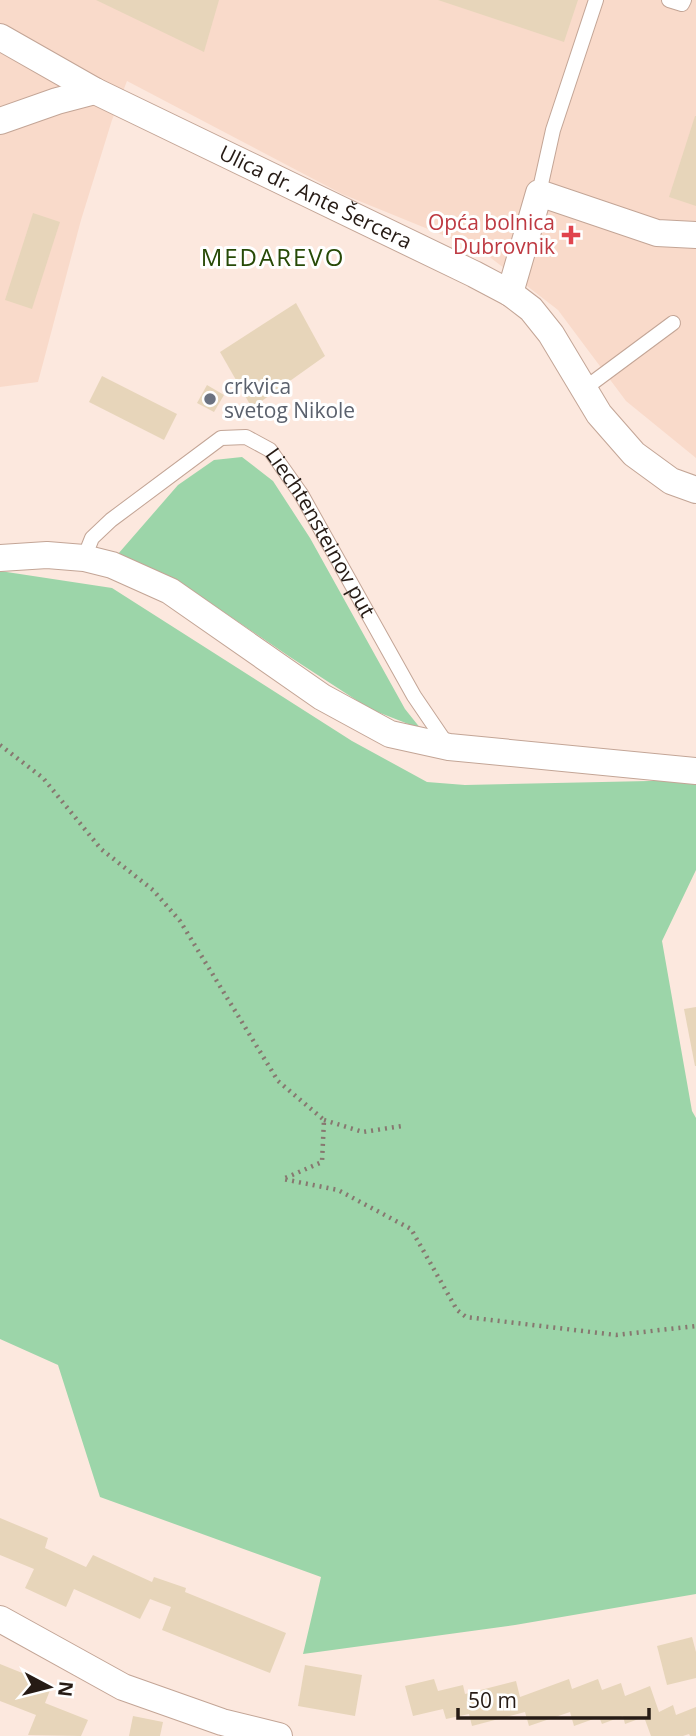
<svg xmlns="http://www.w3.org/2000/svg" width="696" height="1736" viewBox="0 0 696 1736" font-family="'Open Sans',sans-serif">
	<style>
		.built { fill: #f9daca }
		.green { fill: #9cd5a9 }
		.building { fill: #e7d5ba }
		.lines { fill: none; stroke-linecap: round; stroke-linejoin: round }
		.lane-casing { stroke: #c3a596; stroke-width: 16 }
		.street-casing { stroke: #c3a596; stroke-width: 28 }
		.path { stroke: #877870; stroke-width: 4.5; stroke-dasharray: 2 5; stroke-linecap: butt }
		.lane { stroke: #fff; stroke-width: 14 }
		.street { stroke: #fff; stroke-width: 26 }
		.health-dot { fill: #e0444e; stroke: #fff; stroke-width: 2.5 }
		.worship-dot { fill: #6b7280; stroke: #fff; stroke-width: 2.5 }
		.labels { text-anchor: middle; stroke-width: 6; stroke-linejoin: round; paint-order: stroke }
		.street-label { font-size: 21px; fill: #261b15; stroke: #fff }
		.health-label { font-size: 21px; fill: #be3a42; stroke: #fff; text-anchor: end }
		.worship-label { font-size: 21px; fill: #5b616d; stroke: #fff; text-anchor: start }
		.quarter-label { font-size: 24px; letter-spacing: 2px; fill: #274a07; stroke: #fff }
	</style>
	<rect width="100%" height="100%" fill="#fce8de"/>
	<polygon class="built" points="0,0 696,0 696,458 626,401 558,310 482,251 342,194 127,81 112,120 81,220 38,382 0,387"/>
	<g class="green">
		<polygon points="242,457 273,481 310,538 405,709 421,729 370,709 290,657 184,585 118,554 178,485 214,460"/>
		<polygon points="0,571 112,588 352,741 427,782 465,785 696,780 696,870 662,941 692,1111 696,1118 696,1594 515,1625 303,1654 321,1577 100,1497 58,1365 0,1339"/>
	</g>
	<g class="building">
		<polygon points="96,0 219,0 204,52"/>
		<polygon points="438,0 578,0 564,42"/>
		<polygon points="695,116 696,116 696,206 669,197"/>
		<polygon points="33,213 60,222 32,309 5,300"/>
		<polygon points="296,303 325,356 252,408 220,352"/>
		<polygon points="102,376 177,414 164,440 89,402"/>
		<polygon points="207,385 224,395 214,412 197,403"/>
		<polygon points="696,1007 696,1066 695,1066 684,1009"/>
		<polygon points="0,1518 48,1538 45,1548 86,1567 93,1555 152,1582 154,1577 186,1588 185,1592 286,1633 270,1673 162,1630 171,1607 150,1599 140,1619 74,1589 66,1607 25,1588 34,1569 0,1555"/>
		<polygon points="692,1637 696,1652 696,1678 667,1685 657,1646"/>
		<polygon points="0,1664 52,1685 45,1703 88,1720 81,1736 28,1735 36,1715 0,1701"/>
		<polygon points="305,1665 362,1675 355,1716 298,1706"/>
		<polygon points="434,1679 438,1691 463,1685 465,1694 516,1681 520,1697 569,1679 572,1689 598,1679 602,1690 621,1683 625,1696 650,1686 659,1712 673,1705 676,1715 696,1707 696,1736 690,1736 689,1734 683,1736 651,1736 644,1717 625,1724 623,1716 602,1724 599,1717 574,1726 570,1712 529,1726 525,1712 472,1726 469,1714 446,1719 443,1709 413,1716 405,1686"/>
		<polygon points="133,1716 163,1722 160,1736 129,1736"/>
	</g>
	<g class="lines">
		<g class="lane-casing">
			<g id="lane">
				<polyline points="669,0 682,4 684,0"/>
				<polyline points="539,193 553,130 596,0"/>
				<polyline points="584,389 673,323"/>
				<path id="s1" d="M84 558 92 538 111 520 221 438 246 437 270 450 301 494 414 696 448 746"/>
			</g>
		</g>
		<g class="street-casing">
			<g id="street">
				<path id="s2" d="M0 37 95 91 474 274 510 293 531 309 551 334 599 414 634 454 671 481 696 490"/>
				<polyline points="0,121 57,101 95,91"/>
				<polyline points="510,293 539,193 657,233 696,235"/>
				<polyline points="0,558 47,555 84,558 112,565 170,591 322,697 390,734 449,747 696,771"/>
				<polyline points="0,1619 123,1687 222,1722 279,1736"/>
			</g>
		</g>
		<g class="path">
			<polyline points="0,745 43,778 101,849 153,890 180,921 278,1081 324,1120 322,1162 283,1179 338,1190 411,1229 457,1310 466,1317 616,1335 696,1326"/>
			<polyline points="324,1120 363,1132 402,1126"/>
		</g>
		<use href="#lane" class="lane"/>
		<use href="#street" class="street"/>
	</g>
	<path class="health-dot" d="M567.5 224.5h7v7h7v7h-7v7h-7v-7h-7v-7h7z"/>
	<circle class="worship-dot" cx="210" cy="399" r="7"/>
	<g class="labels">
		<g class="street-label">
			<text dy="7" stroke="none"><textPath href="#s2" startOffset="354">Ulica dr. Ante Šercera</textPath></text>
			<text dy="7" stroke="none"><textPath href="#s1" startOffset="334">Liechtensteinov put</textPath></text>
		</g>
		<g class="health-label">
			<text x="555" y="230">Opća bolnica<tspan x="555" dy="24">Dubrovnik</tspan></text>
		</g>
		<g class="worship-label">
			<text x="224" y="394">crkvica<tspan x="224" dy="24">svetog Nikole</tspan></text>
		</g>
		<g class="quarter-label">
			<text x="273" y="266">MEDAREVO</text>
		</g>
	</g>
	<g transform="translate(49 1687) rotate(97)" stroke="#ffffff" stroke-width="5" paint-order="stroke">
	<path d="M0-5L12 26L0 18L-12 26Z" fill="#261b15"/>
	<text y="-10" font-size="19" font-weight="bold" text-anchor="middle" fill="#261b15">N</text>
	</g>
	<path d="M458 1708v10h191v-10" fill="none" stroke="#261b15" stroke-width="3.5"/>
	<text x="468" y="1708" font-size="21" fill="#261b15" stroke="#ffffff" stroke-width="5" paint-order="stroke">50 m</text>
</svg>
